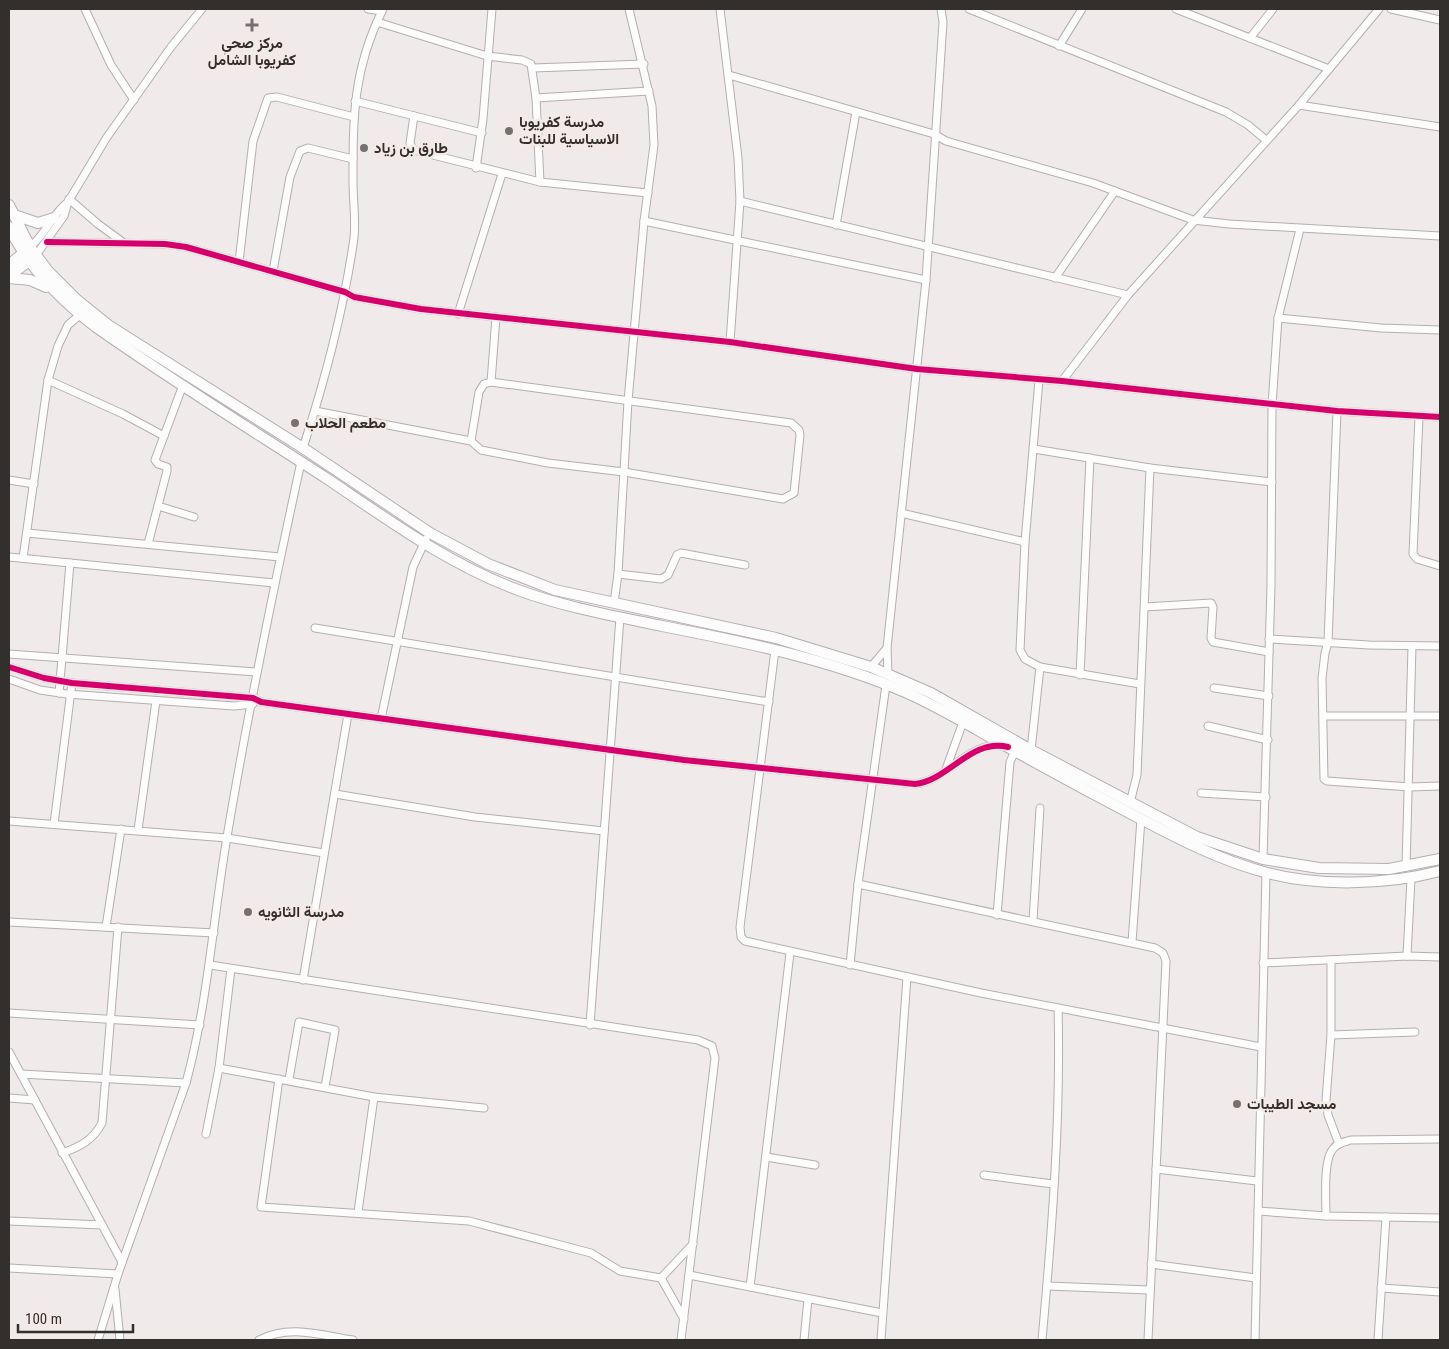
<svg xmlns="http://www.w3.org/2000/svg" width="1449" height="1349" viewBox="0 0 1449 1349" font-family="'Roboto Condensed',Vazirmatn,sans-serif">
	<style>
		.lines { fill: none; stroke-linecap: round; stroke-linejoin: round }
		.street-casing { stroke: #b4afae; stroke-width: 9 }
		.secondary-casing { stroke: #b4afae; stroke-width: 12 }
		.street { stroke: #fdfcfc; stroke-width: 7 }
		.secondary { stroke: #fdfcfc; stroke-width: 10 }
		.cycleway-casing { stroke: #f4eae6; stroke-width: 9 }
		.cycleway { stroke: #d6006c; stroke-width: 6 }
		.poi-dot { fill: #74716f; stroke: #f4eae6; stroke-width: 2 }
		.labels { text-anchor: middle; stroke-width: 5; stroke-linejoin: round; paint-order: stroke }
		.poi-label { font-size: 15px; font-weight: bold; fill: #322f2d; stroke: #f4eae6; text-anchor: start }
	</style>
	<rect width="100%" height="100%" fill="#f0ebea"/>
	<g class="lines">
		<g class="street-casing">
			<g id="street">
				<polyline points="85,9 111,65 134,100"/>
				<polyline points="368,9 382,11"/>
				<polyline points="720,9 738,158 740,201 730,342"/>
				<polyline points="969,9 1226,112 1248,125 1266,140"/>
				<polyline points="1176,9 1329,69"/>
				<polyline points="1391,9 1440,20"/>
				<polyline points="377,22 487,56 522,60 531,64 536,98 540,182"/>
				<polyline points="1250,38 1273,9"/>
				<polyline points="1059,46 1082,9"/>
				<polyline points="533,68 644,64"/>
				<polyline points="729,75 934,134 946,141 1093,183 1193,220 1229,224 1440,236"/>
				<polyline points="536,98 649,91"/>
				<polyline points="355,101 482,133"/>
				<polyline points="1299,105 1440,127"/>
				<polyline points="414,116 410,143 413,150 540,182 648,193"/>
				<polyline points="476,168 483,119 492,9"/>
				<polyline points="69,199 98,224 124,243"/>
				<polyline points="740,201 1128,295"/>
				<polyline points="644,221 926,280"/>
				<polyline points="836,225 856,112"/>
				<polyline points="47,242 165,244 186,247 345,292 354,297 421,309 730,342 917,369 1062,381 1337,411 1440,417"/>
				<path d="M30 247C46 234 52 214 68 202L107 137 171 47 202 9"/>
				<polyline points="36,255 64,216 68,202"/>
				<polyline points="239,262 253,141 268,98 277,97 354,117"/>
				<polyline points="273,271 290,177 300,151 308,148 353,159"/>
				<polyline points="1055,278 1115,191"/>
				<polyline points="458,314 502,174"/>
				<polyline points="1278,318 1381,328 1440,330"/>
				<polyline points="48,380 123,414 164,436"/>
				<polyline points="1039,380 1025,542 1020,650 1025,659 1040,667 1140,684"/>
				<polyline points="1062,381 1128,295 1299,105 1379,9"/>
				<polyline points="491,382 496,317"/>
				<polyline points="315,411 471,441 481,450 548,463 624,472 783,499 794,493 800,435 799,430 791,423 491,382 484,384 479,392 471,441"/>
				<polyline points="1337,411 1328,642 1325,653 1322,678 1324,779 1327,781 1410,787 1440,786"/>
				<polyline points="1419,417 1413,554 1417,559 1440,566"/>
				<path d="M303 448C325 380 344 309 354 238 356 219 353 201 353 182 353 116 353 69 383 9"/>
				<polyline points="1034,449 1150,468 1272,482"/>
				<polyline points="9,480 34,484"/>
				<polyline points="158,506 194,517"/>
				<polyline points="901,513 1025,542"/>
				<polyline points="27,533 280,557"/>
				<polyline points="148,544 167,471 167,467 158,464 155,460 183,385"/>
				<polyline points="9,557 274,583"/>
				<polyline points="23,558 48,380 58,346 68,325 82,313"/>
				<polyline points="618,574 661,579 668,575 677,555 681,553 745,565"/>
				<polyline points="614,603 618,574 628,401 644,221 654,145 652,106 629,9"/>
				<polyline points="1145,607 1211,603 1213,607 1211,638 1213,642 1269,652"/>
				<polyline points="315,628 769,702"/>
				<polyline points="1269,639 1369,645 1440,646"/>
				<polyline points="775,650 740,927 741,937 745,941 981,993 1261,1047"/>
				<polyline points="9,654 257,672"/>
				<path d="M9 667 44 678 72 683 253 698 261 702 684 760 915 784C947 781 969 740 1004 746"/>
				<polyline points="871,667 887,648"/>
				<polyline points="888,674 887,648 926,280 943,22 941,9"/>
				<polyline points="1080,675 1090,458"/>
				<polyline points="9,679 40,690 67,694 234,706 253,704"/>
				<polyline points="1214,688 1269,696"/>
				<polyline points="59,693 70,563"/>
				<polyline points="1324,716 1440,716"/>
				<polyline points="381,719 413,567 426,539"/>
				<polyline points="1208,726 1268,740"/>
				<polyline points="1031,750 1040,667"/>
				<polyline points="946,769 963,722"/>
				<polyline points="1201,793 1266,797"/>
				<polyline points="335,794 475,817 604,831"/>
				<polyline points="1130,803 1137,775 1150,468"/>
				<polyline points="9,821 227,838 324,853"/>
				<polyline points="54,824 72,683"/>
				<polyline points="138,830 156,701"/>
				<polyline points="1263,859 1271,585 1272,405 1278,318 1300,229"/>
				<polyline points="1406,867 1412,646"/>
				<polyline points="858,884 1155,948 1163,953 1166,961 1148,1340"/>
				<polyline points="997,915 1010,762 1015,751"/>
				<polyline points="1033,921 1040,808"/>
				<polyline points="9,922 214,933"/>
				<polyline points="106,927 121,829"/>
				<polyline points="1132,942 1141,819"/>
				<polyline points="1407,956 1411,879"/>
				<polyline points="1331,960 1331,1035 1326,1100 1328,1115 1339,1144"/>
				<polyline points="1263,963 1407,956 1440,957"/>
				<polyline points="210,965 698,1040 712,1046 715,1058 681,1340"/>
				<polyline points="850,965 858,884 886,685"/>
				<polyline points="303,980 348,714"/>
				<polyline points="9,1013 200,1025"/>
				<polyline points="590,1025 620,617"/>
				<polyline points="1331,1035 1415,1032"/>
				<polyline points="9,1052 122,1262"/>
				<polyline points="219,1068 374,1097 484,1108"/>
				<polyline points="21,1074 186,1083"/>
				<polyline points="279,1079 261,1207 469,1221 591,1253 620,1271 661,1278 693,1244"/>
				<polyline points="289,1079 299,1022 335,1030 325,1087"/>
				<polyline points="9,1098 35,1100"/>
				<polyline points="206,1134 219,1068 231,969"/>
				<path d="M62 1153C80 1147 93 1140 102 1123L118 927"/>
				<polyline points="766,1157 815,1165"/>
				<polyline points="1156,1169 1257,1181"/>
				<polyline points="984,1175 1053,1184"/>
				<polyline points="1258,1211 1326,1216 1440,1218"/>
				<polyline points="358,1212 374,1097"/>
				<path d="M1326 1216C1326 1200 1323 1160 1333 1149 1337 1143 1344 1142 1351 1140L1440 1139"/>
				<polyline points="9,1221 102,1225"/>
				<polyline points="1151,1264 1256,1278"/>
				<polyline points="9,1268 118,1274"/>
				<polyline points="689,1275 882,1313"/>
				<polyline points="661,1278 684,1319"/>
				<polyline points="1048,1286 1149,1290"/>
				<polyline points="750,1287 790,953"/>
				<polyline points="1381,1288 1440,1292"/>
				<polyline points="115,1289 120,1340"/>
				<path d="M98 1340 118 1274 186 1083C208 1002 213 919 227 837 248 711 274 586 301 462"/>
				<path d="M259 1340C289 1324 321 1335 353 1340"/>
				<polyline points="804,1340 808,1299"/>
				<polyline points="881,1340 907,977"/>
				<path d="M1042 1340C1052 1230 1061 1118 1058 1008"/>
				<polyline points="1255,1340 1266,873"/>
				<polyline points="1378,1340 1386,1217"/>
			</g>
		</g>
		<g class="secondary-casing">
			<g id="secondary">
				<polyline points="9,205 30,247 48,271 77,300 108,325 303,448 430,533 488,564 555,590 776,638 871,667 931,693 1031,750 1197,837 1263,859 1319,868 1389,869 1440,859"/>
				<polyline points="14,215 38,223 54,218"/>
				<path d="M9 227C29 268 59 299 96 327 171 380 249 428 326 478 387 519 448 564 518 590 564 607 614 616 662 626 744 642 829 659 905 692 937 706 967 724 997 741 1045 768 1093 794 1141 819 1181 840 1220 860 1264 872 1317 887 1387 885 1440 871"/>
				<polyline points="9,265 28,249"/>
				<polyline points="9,276 33,258"/>
				<polyline points="9,278 30,280 46,287"/>
			</g>
		</g>
		<use href="#street" class="street"/>
		<use href="#secondary" class="secondary"/>
		<g class="cycleway-casing">
			<g id="cycleway">
				<polyline points="47,242 165,244 186,247 345,292 354,297 421,309 730,342 917,369 1062,381 1337,411 1440,417"/>
				<path d="M9 667 44 678 72 683 253 698 261 702 684 760 915 784C948 781 971 738 1008 747"/>
			</g>
		</g>
		<use href="#cycleway" class="cycleway"/>
	</g>
	<g class="poi-dot">
		<path d="M249.5 17.5h5v5h5v5h-5v5h-5v-5h-5v-5h5z"/>
		<circle cx="509" cy="131" r="5"/>
		<circle cx="364" cy="148" r="5"/>
		<circle cx="295" cy="423" r="5"/>
		<circle cx="248" cy="912" r="5"/>
		<circle cx="1237" cy="1104" r="5"/>
	</g>
	<g class="labels">
		<g class="poi-label">
			<text x="252" y="48" text-anchor="middle">مركز صحي<tspan x="252" dy="17">كفريوبا الشامل</tspan></text>
			<text x="519" y="127">مدرسة كفريوبا<tspan x="519" dy="17">الاسياسية للبنات</tspan></text>
			<text x="374" y="153">طارق بن زياد</text>
			<text x="305" y="428">مطعم الحلاب</text>
			<text x="258" y="917">مدرسة الثانويه</text>
			<text x="1247" y="1109">مسجد الطيبات</text>
		</g>
	</g>
	<rect width="1449" height="1349" fill="none" stroke="#322f2d" stroke-width="20"/>
	<path d="M18 1324v8h115v-8" fill="none" stroke="#322f2d" stroke-width="2.5"/>
	<text x="25" y="1324" font-size="15" fill="#322f2d" stroke="#f4eae6" stroke-width="4" paint-order="stroke">100 m</text>
</svg>
